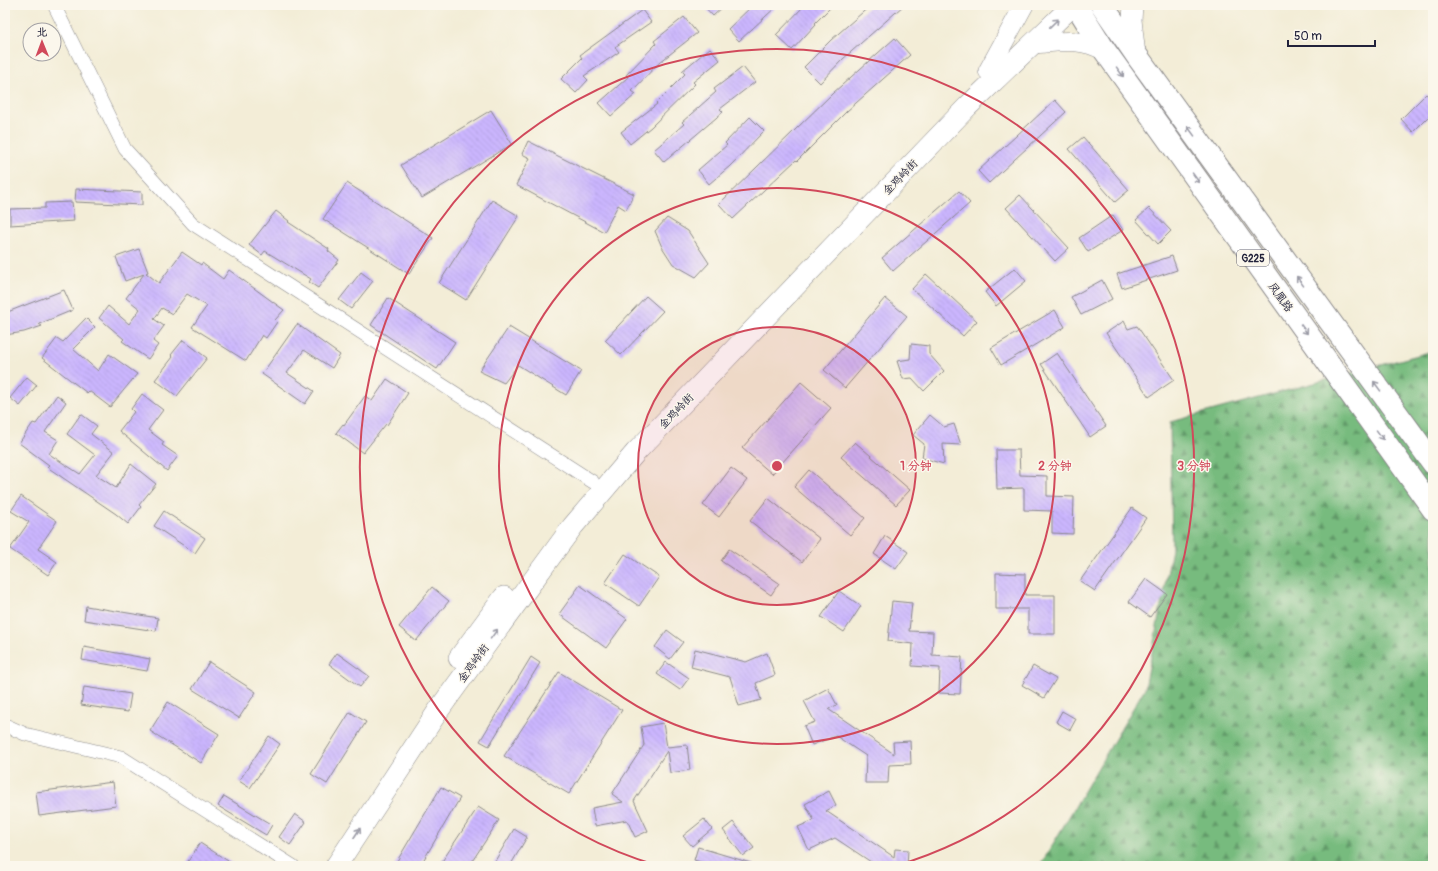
<svg xmlns="http://www.w3.org/2000/svg" width="1438" height="871" viewBox="0 0 1438 871" font-family="Pangolin,'LXGW WenKai TC',sans-serif">
	<style>
		.forest { fill: url(#forest-firs); stroke: #4c6e5c }
		.building { fill: url(#building-back-hatch) }
		.lines { fill: none; stroke-linecap: round; stroke-linejoin: round }
		.street-casing { stroke: #8a8889; stroke-width: 14 }
		.secondary-casing { stroke: #8a8889; stroke-width: 20 }
		.primary-casing { stroke: #8a8889; stroke-width: 22 }
		.highway-casing { stroke: #8a8889; stroke-width: 24 }
		.street { stroke: #fff; stroke-width: 13 }
		.secondary { stroke: #fff; stroke-width: 19 }
		.primary { stroke: #fff; stroke-width: 21 }
		.highway { stroke: #fff; stroke-width: 22 }
		.oneway { stroke: #9c9ca7 }
		.ring { fill: none; stroke: #d1495b; stroke-width: 2 }
		.labels { text-anchor: middle; stroke-width: 3; stroke-linejoin: round; paint-order: stroke }
		.shield { fill: #fbf7ec; stroke: #636270; stroke-width: 1 }
		.shield-label { font-size: 10px; font-weight: bold; fill: #22223b }
		.street-label { font-size: 11px; fill: #22223b; stroke: #fbf7ec }
		.centre { fill: #d1495b; stroke: #fbf7ec; stroke-width: 2 }
		.ring-label { font-size: 12px; text-anchor: middle; font-weight: bold; fill: #d1495b; stroke: #fbf7ec; stroke-width: 3; stroke-linejoin: round; paint-order: stroke }
	</style>
	<defs>
		<pattern id="forest-firs" width="22" height="20" patternUnits="userSpaceOnUse"><rect width="22" height="20" fill="#77bb7e"/><path d="M5 1l3.5 6h-7zM16 11l3.5 6h-7z" fill="#619868"/></pattern>
		<pattern id="building-back-hatch" width="6" height="6" patternUnits="userSpaceOnUse"><rect width="6" height="6" fill="#cbb6fe"/><path d="M-1 5l2 2M0 0l6 6M5-1l2 2" fill="none" stroke="#ae9cdb"/></pattern>
	</defs>
	<rect width="100%" height="100%" fill="#fbf7ec"/>
	<filter id="ink" filterUnits="userSpaceOnUse"><feTurbulence type="fractalNoise" baseFrequency=".025" numOctaves="2"/><feDisplacementMap in="SourceGraphic" scale="8" xChannelSelector="R" yChannelSelector="G"/><feConvolveMatrix kernelMatrix="1 2 1 2 8 2 1 2 1" color-interpolation-filters="sRGB"/></filter>
	<filter id="wash" filterUnits="userSpaceOnUse"><feTurbulence type="fractalNoise" baseFrequency=".012" numOctaves="4" result="noise"/><feDisplacementMap in="SourceGraphic" scale="16" xChannelSelector="R" yChannelSelector="G"/><feGaussianBlur stdDeviation="0.9" result="paint"/><feColorMatrix in="noise" values="0 0 0 0 0 0 0 0 0 0 0 0 0 0 0 0 0 1.4 0 .05"/><feComposite in="paint" operator="in"/></filter>
	<g filter="url(#wash)">
		<rect width="100%" height="100%" fill="#f3edd7"/>
		<polygon class="forest" points="1433,351 1433,866 1040,866 1145,688 1172,549 1170,422"/>
		<g id="blocks">
			<g class="building">
				<polygon points="703,5 725,5 713,16"/>
				<polygon points="753,5 778,5 739,41 728,29"/>
				<polygon points="805,5 833,5 815,23 816,24 792,50 776,35"/>
				<polygon points="871,5 904,5 843,59 820,83 804,67 831,40"/>
				<polygon points="642,10 651,22 615,47 619,52 584,76 588,80 576,93 561,79 582,58 580,55"/>
				<polygon points="684,17 697,33 660,62 632,91 636,94 611,116 599,103 628,77 626,75 656,44 654,41"/>
				<polygon points="895,38 910,55 847,111 797,161 796,160 733,219 719,204 833,93"/>
				<polygon points="710,48 720,60 693,82 695,84 651,127 630,144 621,132 657,104 656,103 685,74 682,71"/>
				<polygon points="743,67 755,82 720,109 723,112 664,162 654,150 684,124 682,122 716,92 714,89"/>
				<polygon points="1426,94 1433,100 1433,112 1413,132 1401,119"/>
				<polygon points="1055,100 1066,112 989,183 978,171"/>
				<polygon points="491,110 512,144 422,198 401,165"/>
				<polygon points="750,117 764,131 730,166 709,184 698,170 727,145 725,143"/>
				<polygon points="1083,137 1129,190 1115,202 1069,149"/>
				<polygon points="528,141 634,194 626,210 618,205 604,232 516,185 530,158 522,154"/>
				<polygon points="347,183 433,238 409,274 323,219"/>
				<polygon points="76,189 142,192 142,205 75,202"/>
				<polygon points="959,191 970,203 893,271 882,258"/>
				<polygon points="1020,195 1069,248 1055,261 1006,208"/>
				<polygon points="492,200 519,216 466,300 439,283"/>
				<polygon points="72,202 74,221 10,225 10,209 45,208 45,203"/>
				<polygon points="1149,208 1171,231 1158,244 1136,220"/>
				<polygon points="276,211 289,221 288,222 329,249 328,251 339,260 318,288 309,282 311,279 265,251 262,255 249,245"/>
				<polygon points="1113,215 1123,230 1088,252 1079,238"/>
				<polygon points="667,218 688,231 709,263 696,277 673,264 662,247 655,231"/>
				<polygon points="139,249 148,272 146,273 159,283 182,252 201,265 202,263 223,279 229,270 284,310 275,320 277,322 266,338 262,335 246,361 192,327 207,306 187,294 172,314 162,308 154,319 164,326 153,341 158,345 148,359 122,341 124,339 99,318 108,306 129,324 140,309 126,298 144,274 125,281 116,257"/>
				<polygon points="1172,256 1177,270 1122,288 1117,274"/>
				<polygon points="1015,268 1026,281 996,306 985,292"/>
				<polygon points="361,272 373,281 351,309 339,300"/>
				<polygon points="926,274 977,321 963,336 912,289"/>
				<polygon points="1102,280 1112,299 1081,315 1071,297"/>
				<polygon points="64,290 73,310 39,324 42,326 24,332 5,335 5,313"/>
				<polygon points="646,296 663,311 621,355 605,340"/>
				<polygon points="388,298 455,342 437,369 371,325"/>
				<polygon points="885,298 907,316 845,388 824,370"/>
				<polygon points="1055,310 1065,327 1001,365 991,348"/>
				<polygon points="86,318 95,327 73,349 98,371 109,354 137,374 110,407 89,391 87,393 42,358 57,338 63,342"/>
				<polygon points="1124,321 1128,329 1137,326 1174,380 1149,397 1106,333"/>
				<polygon points="297,324 340,355 332,368 304,350 287,373 314,391 305,404 262,374"/>
				<polygon points="509,327 581,371 566,395 518,365 504,383 479,371"/>
				<polygon points="183,340 207,358 177,396 155,380 173,357 171,355"/>
				<polygon points="911,344 929,346 929,354 944,371 924,391 912,378 903,379 897,361 910,359"/>
				<polygon points="1057,353 1106,426 1090,437 1041,364"/>
				<polygon points="27,377 37,385 20,406 10,398"/>
				<polygon points="387,379 408,393 387,425 386,424 363,453 336,433 343,424 344,425 365,396 372,401"/>
				<polygon points="801,382 831,408 772,474 742,448"/>
				<polygon points="142,394 163,410 148,430 164,442 162,445 178,456 167,471 119,431 134,412 131,409"/>
				<polygon points="57,395 66,402 45,432 58,440 49,454 80,474 95,455 67,434 81,414 97,426 91,434 114,452 96,475 116,488 131,464 156,484 139,505 141,507 128,524 116,514 47,467 49,465 19,443 33,423 36,424"/>
				<polygon points="930,415 944,427 954,424 961,445 943,444 944,464 922,458 924,444 913,435"/>
				<polygon points="855,442 910,490 896,505 841,457"/>
				<polygon points="996,450 1019,450 1020,475 1047,476 1047,496 1074,497 1073,534 1052,533 1052,511 1024,510 1024,488 997,489"/>
				<polygon points="731,468 747,480 719,517 703,505"/>
				<polygon points="809,470 865,518 850,535 794,487"/>
				<polygon points="21,496 57,521 38,549 57,562 48,575 10,549 29,522 11,511"/>
				<polygon points="768,498 820,539 802,562 750,521"/>
				<polygon points="1132,508 1146,518 1095,591 1080,581"/>
				<polygon points="164,511 205,538 195,553 154,526"/>
				<polygon points="885,536 908,552 896,569 874,554"/>
				<polygon points="729,549 779,583 771,595 721,561"/>
				<polygon points="625,554 659,577 639,606 605,583"/>
				<polygon points="996,573 1025,574 1025,595 1055,595 1055,634 1028,634 1028,609 996,609"/>
				<polygon points="1146,579 1167,594 1150,617 1129,602"/>
				<polygon points="580,585 627,619 606,648 559,614"/>
				<polygon points="432,587 449,601 416,641 399,627"/>
				<polygon points="839,591 861,606 844,632 821,617"/>
				<polygon points="892,601 912,603 909,631 933,632 932,655 962,657 960,694 939,693 940,668 912,666 913,644 888,641"/>
				<polygon points="86,606 158,618 156,631 84,620"/>
				<polygon points="667,630 683,642 670,659 655,647"/>
				<polygon points="84,647 150,659 147,671 82,660"/>
				<polygon points="695,649 746,662 767,653 775,675 756,683 761,700 739,706 730,677 691,667"/>
				<polygon points="337,653 369,676 360,687 329,664"/>
				<polygon points="531,657 540,663 489,746 480,741"/>
				<polygon points="209,662 256,692 239,718 192,689"/>
				<polygon points="666,662 689,678 680,690 657,674"/>
				<polygon points="1033,666 1056,679 1044,698 1022,685"/>
				<polygon points="559,672 622,710 569,794 504,756"/>
				<polygon points="84,687 131,694 128,712 81,705"/>
				<polygon points="828,688 837,705 828,709 894,754 893,742 910,741 911,764 889,765 888,783 865,783 866,756 836,736 812,745 804,726 815,722 804,701"/>
				<polygon points="168,702 219,734 201,763 150,731"/>
				<polygon points="1062,711 1076,719 1070,730 1056,722"/>
				<polygon points="350,712 366,722 327,784 311,774"/>
				<polygon points="663,723 667,747 687,745 690,770 670,773 667,751 634,801 648,831 635,837 627,820 595,826 592,808 623,802 612,794 644,745 641,727"/>
				<polygon points="269,736 280,744 250,788 239,781"/>
				<polygon points="113,782 116,806 39,816 36,792"/>
				<polygon points="441,787 460,798 420,866 394,866"/>
				<polygon points="829,791 836,805 826,811 894,857 895,849 908,850 907,866 877,866 835,838 809,850 798,827 814,820 805,804"/>
				<polygon points="224,796 272,825 266,835 218,806"/>
				<polygon points="478,807 499,820 469,866 439,866"/>
				<polygon points="295,814 306,822 290,845 279,837"/>
				<polygon points="704,819 712,829 692,846 683,836"/>
				<polygon points="733,822 754,848 743,856 723,830"/>
				<polygon points="514,829 527,837 510,866 492,866"/>
				<polygon points="200,843 236,866 185,866"/>
				<polygon points="698,847 754,864 754,866 714,866 694,860"/>
			</g>
		</g>
	</g>
	<g filter="url(#ink)">
		<use href="#blocks" fill-opacity="0" stroke="#8a8889" stroke-width="1"/>
		<g class="lines">
			<g class="street-casing">
				<g id="street">
					<polyline points="54,5 125,149 193,224 593,482"/>
					<polyline points="5,725 25,734 121,757 293,866"/>
				</g>
			</g>
			<g class="secondary-casing">
				<g id="secondary">
					<polyline points="1133,5 1132,20 1136,55"/>
					<path d="M1033 44C1062 42 1079 37 1105 51"/>
					<polyline points="988,71 1024,5"/>
				</g>
			</g>
			<g class="primary-casing">
				<g id="primary">
					<polyline points="459,658 504,597"/>
					<polyline points="336,866 438,711 488,642 573,526 636,452 968,106 1073,5"/>
				</g>
			</g>
			<g class="highway-casing">
				<g id="highway">
					<polyline points="1076,5 1105,51 1433,509"/>
					<polyline points="1102,5 1137,56 1433,463"/>
				</g>
			</g>
			<use href="#street" class="street"/>
			<use href="#secondary" class="secondary"/>
			<use href="#primary" class="primary"/>
			<use href="#highway" class="highway"/>
		</g>
		<defs><path id="oneway-shaft" d="M-6 0H5M1.5-3L5.5 0L1.5 3" fill="none" stroke-width="1.6" stroke-linecap="round" stroke-linejoin="round"/></defs>
		<g class="oneway">
			<use href="#oneway-shaft" transform="translate(1054 23) rotate(-44)"/>
			<use href="#oneway-shaft" transform="translate(1120 72) rotate(54)"/>
			<use href="#oneway-shaft" transform="translate(1191 131) rotate(-126)"/>
			<use href="#oneway-shaft" transform="translate(1196 178) rotate(54)"/>
			<use href="#oneway-shaft" transform="translate(1300 281) rotate(-126)"/>
			<use href="#oneway-shaft" transform="translate(1304 329) rotate(54)"/>
			<use href="#oneway-shaft" transform="translate(1377 386) rotate(-126)"/>
			<use href="#oneway-shaft" transform="translate(1380 435) rotate(54)"/>
			<use href="#oneway-shaft" transform="translate(494 634) rotate(-54)"/>
			<use href="#oneway-shaft" transform="translate(357 833) rotate(-57)"/>
		</g>
	</g>
	<circle cx="777" cy="466" r="139" fill="#d1495b" fill-opacity=".12"/>
	<g class="ring">
		<circle cx="777" cy="466" r="139"/>
		<circle cx="777" cy="466" r="278"/>
		<path d="M659 866A417 417 0 1 1 895 866"/>
	</g>
	<g class="labels">
		<rect class="shield" x="1237" y="250" width="32" height="16" rx="3"/>
		<g class="shield-label">
			<text x="1253" y="262">G225</text>
		</g>
		<g class="street-label">
			<text transform="translate(900 177) rotate(-46)" y="4">金鸡岭街</text>
			<text transform="translate(1281 297) rotate(54)" y="4">凤凰路</text>
			<text transform="translate(676 411) rotate(-46)" y="4">金鸡岭街</text>
			<text transform="translate(473 663) rotate(-54)" y="4">金鸡岭街</text>
		</g>
	</g>
	<circle cx="777" cy="466" r="6" class="centre"/>
	<g class="ring-label">
		<text x="916" y="470">1 分钟</text>
		<text x="1055" y="470">2 分钟</text>
		<text x="1194" y="470">3 分钟</text>
	</g>
	<rect width="1438" height="871" fill="none" stroke="#fbf7ec" stroke-width="20"/>
	<g transform="translate(42 42) rotate(359)"><circle r="19" fill="#fbf7ec" stroke="#a4a2a5"/>
	<path d="M0-3L7 15L0 10L-7 15Z" fill="#d1495b"/>
	<text y="-6" font-size="11" font-weight="bold" text-anchor="middle" fill="#22223b">北</text>
	</g>
	<path d="M1288 40v6h87v-6" fill="none" stroke="#22223b" stroke-width="2"/>
	<text x="1294" y="40" font-size="12" fill="#22223b" stroke="#fbf7ec" stroke-width="3" paint-order="stroke">50 m</text>
</svg>
